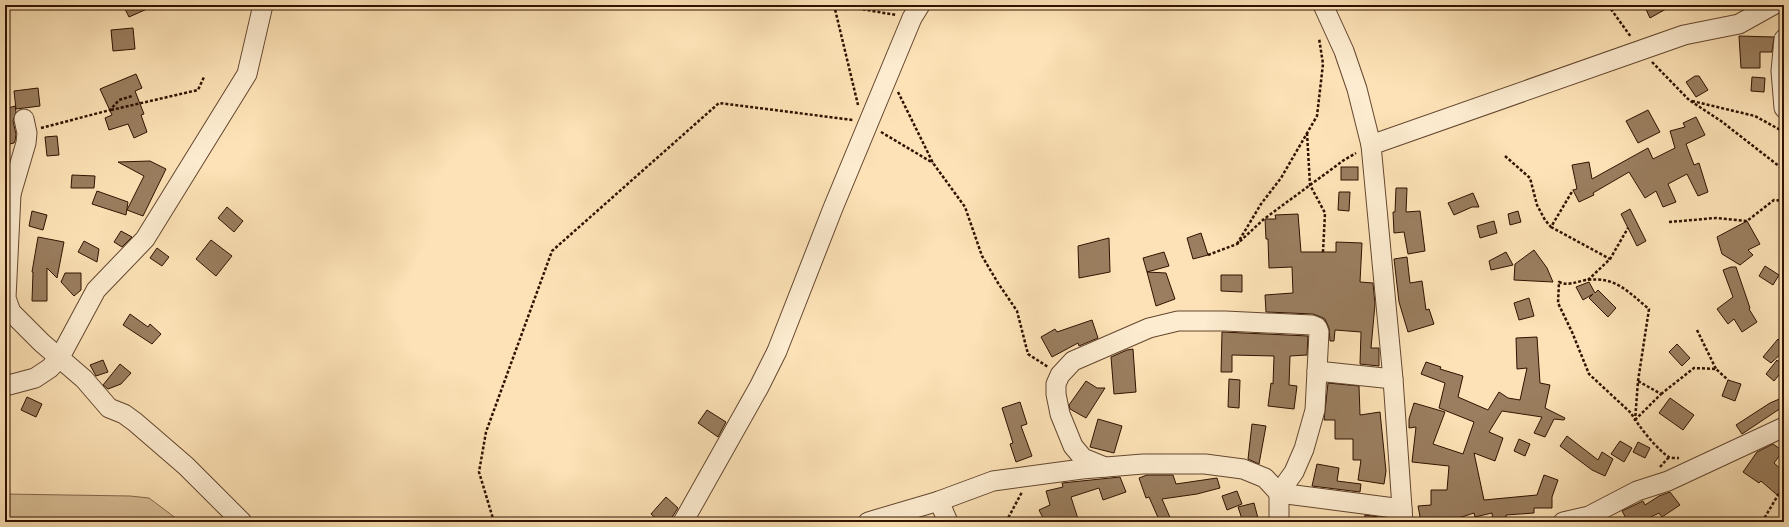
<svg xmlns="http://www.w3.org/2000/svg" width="1789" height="527" viewBox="0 0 1789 527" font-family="Vollkorn,serif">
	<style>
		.green { fill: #d9bf97; stroke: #84684c }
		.building { fill: #9a7e5f; stroke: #301200 }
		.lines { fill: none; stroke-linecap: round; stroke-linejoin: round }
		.minor-casing { stroke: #63462e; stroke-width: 21 }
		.path { stroke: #301200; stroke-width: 2.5; stroke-dasharray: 3 2; stroke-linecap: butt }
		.minor { stroke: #fdecd0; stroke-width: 19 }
	</style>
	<rect width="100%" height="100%" fill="#fce2b6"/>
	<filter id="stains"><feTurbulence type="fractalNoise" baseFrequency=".005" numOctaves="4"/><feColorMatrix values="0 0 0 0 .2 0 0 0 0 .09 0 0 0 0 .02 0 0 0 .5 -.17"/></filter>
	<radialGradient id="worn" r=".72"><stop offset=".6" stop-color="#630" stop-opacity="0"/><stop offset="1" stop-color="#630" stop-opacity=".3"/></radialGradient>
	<polygon class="green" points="5,494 130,496 149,498 181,522 5,522"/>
	<g class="building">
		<polygon points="123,5 156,5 129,17"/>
		<polygon points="1644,5 1673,5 1650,18"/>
		<polygon points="133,28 135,49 113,51 111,30"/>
		<polygon points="1739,36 1774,37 1772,52 1760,52 1760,68 1741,68"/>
		<polygon points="136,74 142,88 135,91 144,114 141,115 147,132 134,138 128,124 109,130 105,118 112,115 100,89"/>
		<polygon points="1695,76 1699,76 1708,90 1696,97 1686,82"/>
		<polygon points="1752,77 1765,78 1764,92 1751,91"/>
		<polygon points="38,88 40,106 16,109 14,91"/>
		<polygon points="15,106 16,112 13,121 16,134 15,141 14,143 5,145 5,109"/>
		<polygon points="1648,110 1660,132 1638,143 1626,121"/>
		<polygon points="1696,117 1705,135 1686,144 1694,165 1699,163 1708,192 1698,196 1687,174 1668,184 1676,202 1663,207 1656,191 1645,198 1629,172 1593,193 1594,195 1579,202 1573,190 1577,189 1572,165 1589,162 1592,179 1648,148 1653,159 1675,148 1670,131 1685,127 1683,123"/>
		<polygon points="57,136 59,155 47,156 45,137"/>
		<polygon points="150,161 166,169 143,216 127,210 144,176 118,162"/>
		<rect x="1341" y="167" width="17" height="13"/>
		<polygon points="72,175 95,176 94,188 71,188"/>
		<polygon points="1396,188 1407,188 1406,212 1420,211 1425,251 1408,254 1404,232 1394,233 1393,212 1395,212"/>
		<polygon points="97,191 128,202 126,215 92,204"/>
		<polygon points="1339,192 1350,192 1349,211 1338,210"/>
		<polygon points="1473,193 1479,207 1472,207 1454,215 1448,203"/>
		<polygon points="227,207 243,221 234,232 218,218"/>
		<polygon points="1630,209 1646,241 1637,246 1621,214"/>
		<polygon points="32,211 47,215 43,230 29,226"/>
		<polygon points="1518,211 1521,222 1510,225 1508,214"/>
		<polygon points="1298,214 1301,252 1336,252 1336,242 1362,243 1360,282 1373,283 1375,304 1371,348 1379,348 1379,366 1360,364 1361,332 1335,330 1334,341 1330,341 1329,328 1325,319 1321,317 1313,314 1266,312 1265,295 1293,293 1292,267 1269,268 1268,239 1266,239 1265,219 1276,219 1275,215"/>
		<polygon points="1494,221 1497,233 1480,238 1477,226"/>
		<polygon points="1747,221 1760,244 1748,250 1753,255 1740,265 1722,254 1717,237"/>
		<polygon points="121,231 132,237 122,247 114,242"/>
		<polygon points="1201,233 1208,255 1193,259 1187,238"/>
		<polygon points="38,237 64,242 57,278 47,268 47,301 32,301 33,272 32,272"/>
		<polygon points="1109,238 1110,272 1079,278 1078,246"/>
		<polygon points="211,240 232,256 216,276 196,259"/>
		<polygon points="84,241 99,249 97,262 78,252"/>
		<polygon points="157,248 169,257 162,266 150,258"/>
		<polygon points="1534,250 1547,268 1553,282 1514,280 1515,264"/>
		<polygon points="1164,252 1169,266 1147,272 1143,258"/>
		<polygon points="1506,252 1513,265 1491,270 1489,261"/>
		<polygon points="1407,257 1410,283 1422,281 1426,310 1429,309 1434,324 1408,332 1399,302 1394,259"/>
		<polygon points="1765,266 1779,275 1773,285 1759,276"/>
		<polygon points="1731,267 1736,267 1750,308 1749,309 1757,322 1742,332 1734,319 1728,324 1717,309 1733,297 1723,270"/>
		<polygon points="1147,272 1166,273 1175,299 1156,306"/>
		<polygon points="65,273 81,273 81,290 74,296 61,282"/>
		<polygon points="1221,275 1242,275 1242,292 1221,291"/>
		<polygon points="1589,282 1595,293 1598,290 1616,308 1608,317 1589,298 1593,294 1583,300 1576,287"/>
		<polygon points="1529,298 1534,316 1519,320 1514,303"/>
		<polygon points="130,314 148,327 150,324 161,334 152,344 123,325"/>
		<polygon points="1092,320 1098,338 1079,346 1078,343 1052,357 1041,337 1055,329 1057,332"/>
		<polygon points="1222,332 1308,336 1307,355 1290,356 1289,385 1297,386 1294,409 1268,406 1271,383 1273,384 1274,356 1232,355 1232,372 1221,372"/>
		<polygon points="1537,337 1540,383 1550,385 1545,408 1565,418 1564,420 1554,419 1545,437 1534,433 1542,417 1502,411 1489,432 1503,438 1495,461 1474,453 1484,500 1537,495 1544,475 1558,480 1552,497 1552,508 1534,508 1534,513 1506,515 1506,521 1499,522 1493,522 1492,513 1475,517 1474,513 1446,522 1421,522 1418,506 1431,505 1431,490 1447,490 1449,466 1412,462 1416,427 1409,428 1409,419 1414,403 1445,412 1433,444 1463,454 1474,422 1439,408 1445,383 1421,374 1426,362 1441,367 1440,369 1463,376 1458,397 1488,410 1499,392 1508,398 1520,400 1527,368 1517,369 1516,338"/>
		<polygon points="1778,339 1784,347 1784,351 1771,363 1763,357"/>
		<polygon points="1677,344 1690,358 1682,366 1669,352"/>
		<polygon points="1133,349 1136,392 1114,394 1111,357 1127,350"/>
		<polygon points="103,360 108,372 96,376 90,365"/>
		<polygon points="1777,360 1784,366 1784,369 1774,381 1766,374"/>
		<polygon points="120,364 131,373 121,384 108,389 103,385"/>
		<polygon points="1229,379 1240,380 1239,408 1228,407"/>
		<polygon points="1728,380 1741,384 1735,401 1722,396"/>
		<polygon points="1086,381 1097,388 1105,388 1086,418 1070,409 1069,405"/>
		<polygon points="1328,383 1359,386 1360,415 1380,412 1386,471 1384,484 1358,480 1361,460 1353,460 1353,439 1335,439 1335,420 1324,420"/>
		<polygon points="27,397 42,404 36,417 21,410"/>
		<polygon points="1784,397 1784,406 1742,434 1736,425 1770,403"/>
		<polygon points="1670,398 1694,415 1683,430 1659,413"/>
		<polygon points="1020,402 1027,424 1021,426 1032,456 1016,462 1010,444 1013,443 1002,408"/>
		<polygon points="707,410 726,422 718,437 698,423"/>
		<polygon points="1098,419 1122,426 1114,453 1090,447"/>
		<polygon points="1252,424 1266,426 1259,464 1248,459"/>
		<polygon points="1567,436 1598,460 1602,452 1613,459 1605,476 1592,470 1560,446"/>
		<polygon points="1519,439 1530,444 1525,456 1514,451"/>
		<polygon points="1620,441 1632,448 1624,462 1611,454"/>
		<polygon points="1638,442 1650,448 1645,458 1633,452"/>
		<polygon points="1773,444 1783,451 1774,463 1784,472 1784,501 1761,481 1759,483 1743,472 1757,452"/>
		<polygon points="1317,464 1339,468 1337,481 1361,484 1360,492 1312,486"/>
		<polygon points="1147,475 1173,475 1176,484 1217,478 1220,488 1197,494 1162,499 1172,522 1160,522 1149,497 1146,498 1139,478"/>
		<polygon points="1120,477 1126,492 1103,500 1099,488 1071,497 1079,522 1045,522 1039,510 1050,505 1046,491 1063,487 1062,483"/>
		<polygon points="1237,491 1242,504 1227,510 1222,496"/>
		<polygon points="1670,492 1680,505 1662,517 1659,513 1641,522 1628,522 1622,511 1643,501 1645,505 1659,496"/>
		<polygon points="666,497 678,508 669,522 660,522 651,514"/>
		<polygon points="1254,503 1259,522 1243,522 1238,507"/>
		<polygon points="1365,515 1379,517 1378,522 1364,522"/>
	</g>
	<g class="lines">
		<g class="minor-casing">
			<g id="minor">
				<polyline points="1323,5 1344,51 1357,89 1371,145 1393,379 1403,522"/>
				<polyline points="1784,39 1781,71 1784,108"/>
				<polyline points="1371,145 1684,35 1739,24 1773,5"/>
				<polyline points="5,192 11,194 6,298 11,312 42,343 84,379 109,408 124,414 135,422 186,466 242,522"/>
				<polyline points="11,194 26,143 27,133 24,119"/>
				<polyline points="1317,371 1393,379"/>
				<polyline points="5,386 35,378 50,368 60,357 96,290 145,239 247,74 263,5"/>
				<polyline points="1105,467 1083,458 1073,446 1060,414 1056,394 1056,384 1060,375 1073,361 1149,328 1178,321 1225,321 1312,325 1317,327 1319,332 1315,410 1304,449 1294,472 1279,493 1279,522"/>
				<polyline points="939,501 948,522"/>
				<polyline points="683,522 759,387 777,351 833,208 912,18 920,5"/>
				<polyline points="868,522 939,501 993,481 1082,469 1143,464 1205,464 1243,469 1265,478 1279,493 1402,509"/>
				<polyline points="1563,522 1589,516 1637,491 1668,481 1784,427"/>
			</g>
		</g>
		<g class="path">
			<polyline points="834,5 858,105"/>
			<polyline points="838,5 896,15"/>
			<polyline points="1608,5 1631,37"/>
			<polyline points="1652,62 1689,100 1721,121 1784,170"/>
			<polyline points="898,92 933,163 965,207 982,256 998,283 1017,311 1028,354 1048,367"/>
			<polyline points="1692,101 1755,116 1784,132"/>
			<polyline points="111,110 198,90 204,77"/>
			<polyline points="41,128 110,110 119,100 132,96"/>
			<polyline points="881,132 933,163"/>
			<polyline points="1307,133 1310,185 1325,213 1323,252"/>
			<polyline points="1505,156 1530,178 1537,205 1545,220 1551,227 1573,190"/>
			<polyline points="1669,222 1716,218 1747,221 1774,200 1784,201"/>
			<polyline points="1551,227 1610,259"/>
			<polyline points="1237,244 1261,204 1281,178 1317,116 1323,64 1319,38"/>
			<polyline points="1208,255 1237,244 1264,219 1344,160 1356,153"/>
			<polyline points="1588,280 1610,259 1628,228"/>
			<polyline points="1697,330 1716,369"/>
			<polyline points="1661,394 1694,368 1716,369 1728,380"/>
			<polyline points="1635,420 1661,394 1638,381"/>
			<path d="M1635 421 1638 381 1649 309C1628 292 1616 276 1586 280 1576 282 1568 286 1559 282L1558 303 1572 332 1589 374 1631 413C1637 424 1658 451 1669 457 1671 458 1676 458 1679 458"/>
			<polyline points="1660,467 1669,457"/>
			<polyline points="494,522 479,472 486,432 552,251 719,103 853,120"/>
			<polyline points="1006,522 1022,492"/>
			<polyline points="1762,522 1784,485"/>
		</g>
		<use href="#minor" class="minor"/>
	</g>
	<rect width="1789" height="527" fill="none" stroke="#fce2b6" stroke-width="20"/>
	<rect x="6" y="6" width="1777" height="515" fill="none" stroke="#301200" stroke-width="2"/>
	<rect x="10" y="10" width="1769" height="507" fill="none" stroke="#301200"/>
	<rect width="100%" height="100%" filter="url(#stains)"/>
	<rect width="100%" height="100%" fill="url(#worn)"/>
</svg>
